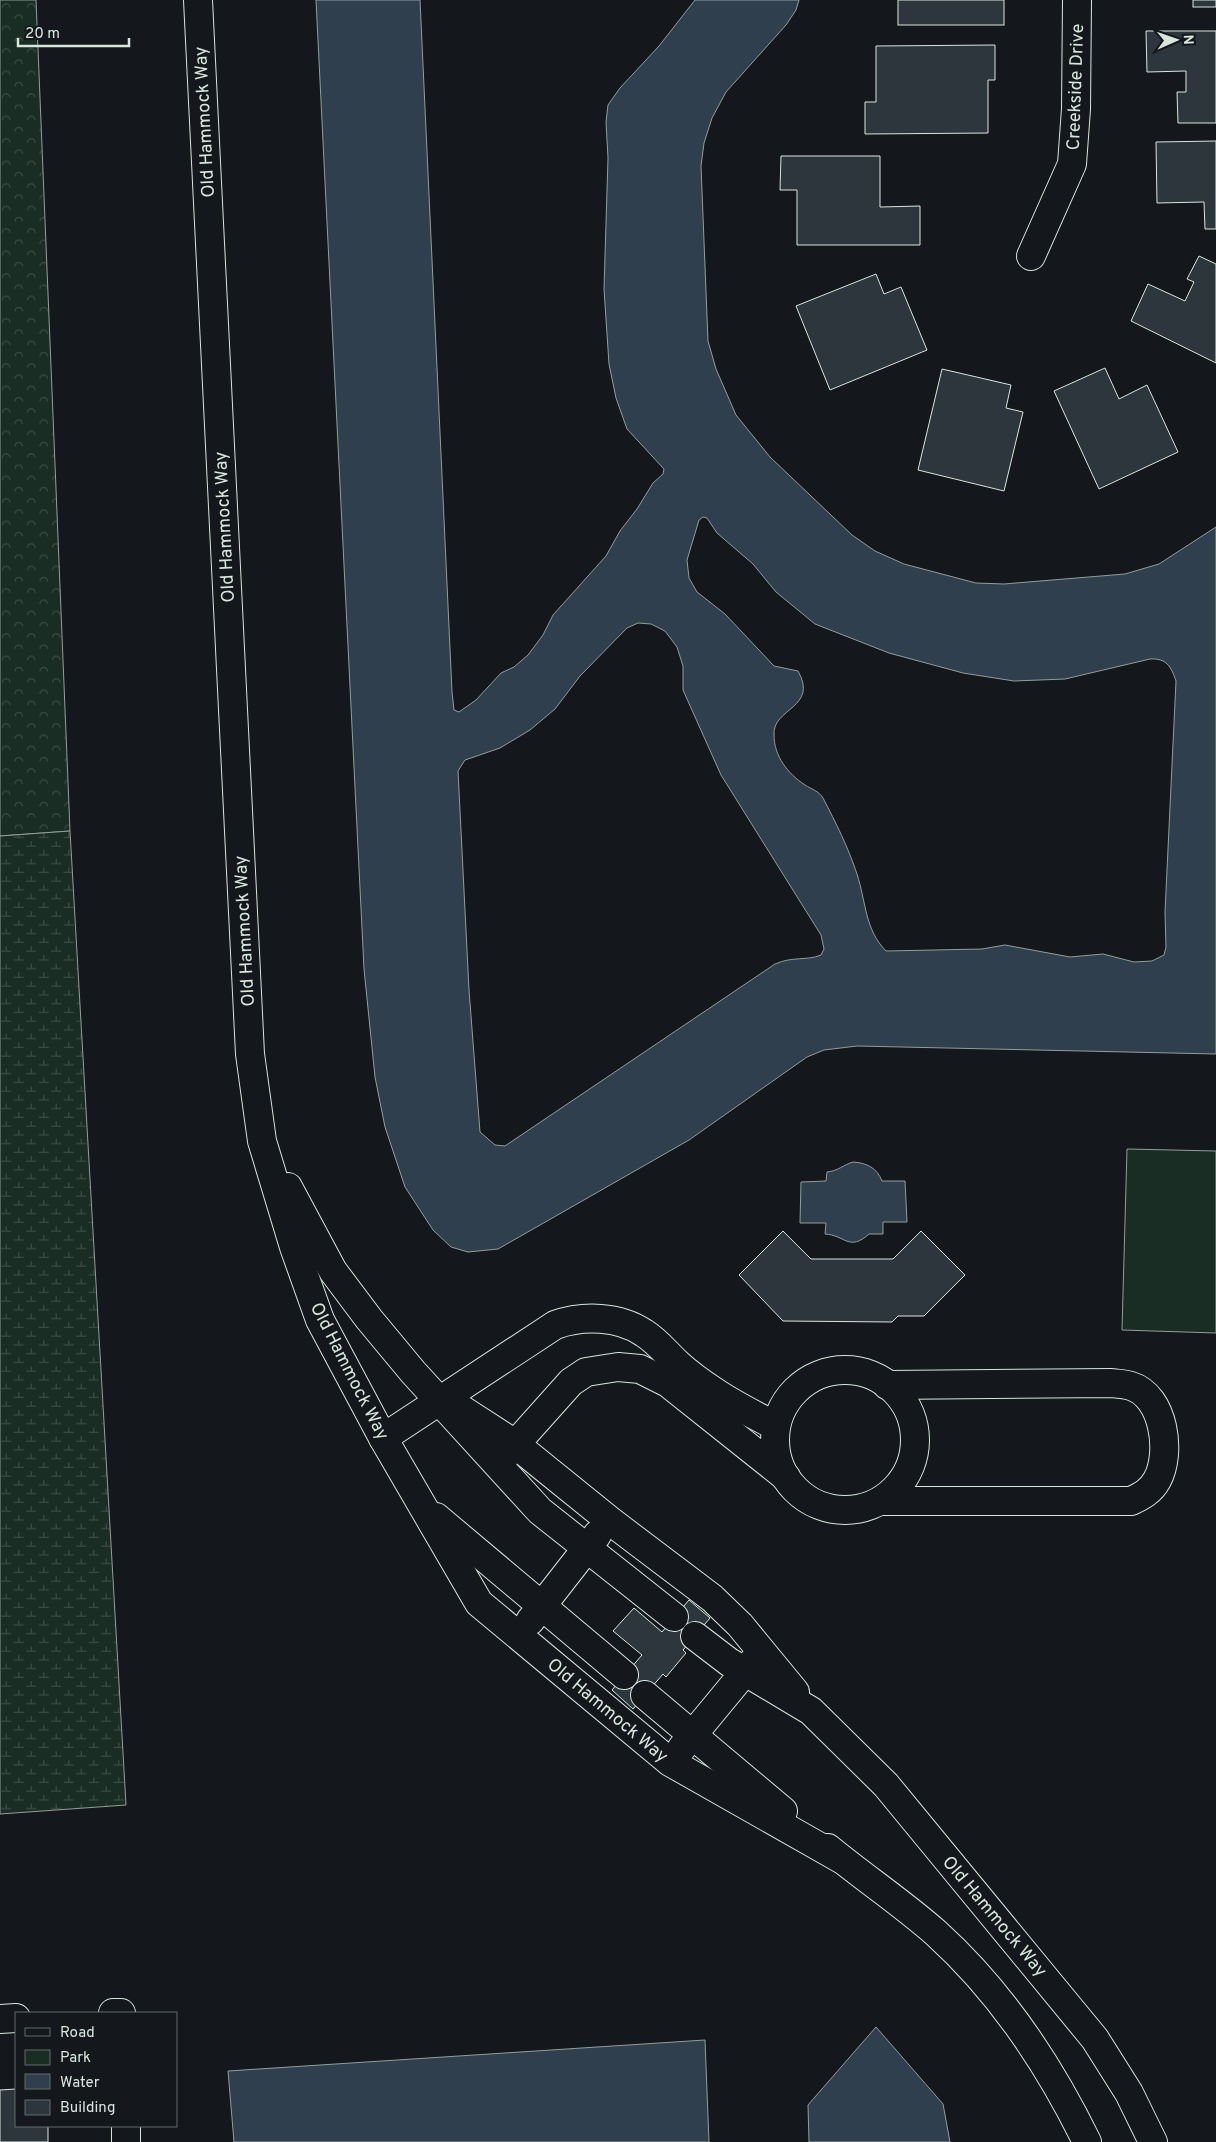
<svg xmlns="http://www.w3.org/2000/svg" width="1216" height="2142" viewBox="0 0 1216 2142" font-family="Overpass,sans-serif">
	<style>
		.green { fill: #1a2d24; stroke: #939e99 }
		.forest { fill: url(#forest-crowns); stroke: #939e99 }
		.wetland { fill: url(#wetland-marsh); stroke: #939e99 }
		.water { fill: #2f3f4d; stroke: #939e99; fill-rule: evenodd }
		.building { fill: #2c363c; stroke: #d8e6dc }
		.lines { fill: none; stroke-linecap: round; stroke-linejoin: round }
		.minor-casing { stroke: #d8e6dc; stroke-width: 30 }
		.minor { stroke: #14181c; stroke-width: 28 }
		.labels { text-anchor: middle; stroke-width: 4; stroke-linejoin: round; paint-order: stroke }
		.street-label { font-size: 18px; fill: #d8e6dc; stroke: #14181c }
	</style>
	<defs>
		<pattern id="forest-crowns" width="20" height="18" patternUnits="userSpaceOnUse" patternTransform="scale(1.25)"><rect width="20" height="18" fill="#1a2d24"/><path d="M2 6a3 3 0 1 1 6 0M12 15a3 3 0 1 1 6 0" fill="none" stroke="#3b4b43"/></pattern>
		<pattern id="wetland-marsh" width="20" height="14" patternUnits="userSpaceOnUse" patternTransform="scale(1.25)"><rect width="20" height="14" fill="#1a2d24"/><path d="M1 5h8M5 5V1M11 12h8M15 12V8" fill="none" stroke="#3b4b43"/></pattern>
	</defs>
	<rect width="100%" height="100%" fill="#14181c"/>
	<polygon class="green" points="1127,1149 1216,1151 1216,1333 1122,1330"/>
	<polygon class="forest" points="0,0 36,0 70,831 0,836"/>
	<polygon class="wetland" points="70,831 126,1805 0,1814 0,836"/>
	<g class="water">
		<path d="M316 0H420L452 692 454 710 459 712 476 700 501 673 514 667 528 655 543 635 553 615 606 556 620 531 637 509 653 483 663 474 664 469 627 429 616 398 609 364 604 289 608 158 606 122 608 105 620 88 659 46 695 0H799L796 10 786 25 726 92 712 118 704 143 701 166 708 341 716 369 736 415 770 457 852 535 875 551 904 564 976 583 1004 584 1125 574 1159 564 1216 527V1054L857 1046 824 1050 807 1057 689 1140 498 1249 468 1252 451 1247 433 1230 405 1187 385 1127 375 1077 364 969ZM703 517 707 518 717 533 753 564 776 592 815 624 889 653 963 673 1014 681 1065 679 1150 659C1166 658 1171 666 1176 681L1165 912 1166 947 1164 955 1152 961 1134 962 1103 954 1070 957 1005 945 982 949 886 951C865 930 866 902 857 874 848 847 836 823 823 798 819 791 811 789 805 785 788 774 774 756 774 735 772 708 819 708 798 671L774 666 725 614 697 592 689 578 687 560 699 520ZM638 623 651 624 665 631 677 647 683 666V690L721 775 821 935 824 949 821 955C807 961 793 956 775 964L505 1146 495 1145 480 1132 469 990 458 771 465 760 500 748 530 730 555 709 580 676 627 628Z"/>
		<path d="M853 1162C867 1163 877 1168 882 1181H905L907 1222H883V1234H869C849 1252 845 1235 825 1234L826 1223H800L801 1182 826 1181 827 1172C838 1171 843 1165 853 1162Z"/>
		<polygon points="876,2027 943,2104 950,2142 809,2142 808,2105"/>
		<polygon points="705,2040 709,2142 234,2142 228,2071"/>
	</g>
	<g class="building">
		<rect x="898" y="0" width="106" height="25"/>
		<rect x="1193" y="0" width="23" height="7"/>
		<polygon points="1146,31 1216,31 1216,123 1178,123 1177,92 1186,92 1186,71 1147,72"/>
		<polygon points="995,45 995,80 988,80 988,133 865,134 865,102 876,102 876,46"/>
		<polygon points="1216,141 1216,229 1205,229 1204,202 1157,203 1156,142"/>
		<polygon points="781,156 880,156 880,207 920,206 920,245 797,245 797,190 780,190"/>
		<polygon points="1199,256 1216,264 1216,363 1131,321 1148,284 1185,301 1194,282 1187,279"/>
		<polygon points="876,274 884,294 901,287 927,350 830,390 796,306"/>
		<polygon points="1105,368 1119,399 1147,385 1178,452 1099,489 1054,391"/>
		<polygon points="942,369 1011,385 1006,408 1023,412 1004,491 918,470"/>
		<polygon points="783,1231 811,1259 893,1259 921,1231 965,1275 924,1316 898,1316 892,1322 783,1321 739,1275"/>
		<polygon points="689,1600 710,1618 683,1650 686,1653 666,1677 663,1674 633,1709 612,1690 642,1655 613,1631 634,1608 662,1632"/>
		<polygon points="16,2089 16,2126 48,2126 48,2142 0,2142 0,2090"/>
	</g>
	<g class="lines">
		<g class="minor-casing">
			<g id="minor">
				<polyline points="198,0 250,1054 262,1141 294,1247 320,1320 383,1438 479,1603 670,1762 841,1859"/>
				<polyline points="1031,256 1072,164 1076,109 1077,0"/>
				<polyline points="288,1187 333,1271 369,1319 413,1372 540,1511 674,1617"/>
				<circle cx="845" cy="1440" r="70"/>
				<polyline points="458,1407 515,1444 609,1520 712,1598 740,1625 795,1692"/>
				<path d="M383 1438 555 1325C583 1315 619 1316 644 1333 657 1341 667 1354 678 1364 689 1374 703 1384 715 1392 734 1405 755 1415 775 1426"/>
				<polyline points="503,1458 571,1382 586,1372 618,1367 640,1369 668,1383 786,1477"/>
				<path d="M881 1501H1131C1142 1496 1151 1491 1157 1480 1172 1453 1164 1396 1131 1386 1125 1384 1118 1384 1112 1383L887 1385"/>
				<polyline points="436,1517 624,1675"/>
				<polyline points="530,1621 597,1535"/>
				<polyline points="695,1636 729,1662 811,1711 886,1785 1095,2039 1129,2093 1153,2142"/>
				<polyline points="645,1695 783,1811"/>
				<polyline points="681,1749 757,1657"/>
				<path d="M828 1848C863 1877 902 1903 936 1933 1000 1991 1049 2064 1087 2142"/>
				<polyline points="113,2013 121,2013"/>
				<polyline points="0,2019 16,2018"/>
				<polyline points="126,2126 126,2142"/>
			</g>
		</g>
		<use href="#minor" class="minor"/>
	</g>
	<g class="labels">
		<g class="street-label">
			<text transform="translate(1075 87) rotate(-88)" y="6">Creekside Drive</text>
			<text transform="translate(204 122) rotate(-93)" y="6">Old Hammock Way</text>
			<text transform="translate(224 527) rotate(-93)" y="6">Old Hammock Way</text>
			<text transform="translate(244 931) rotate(-93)" y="6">Old Hammock Way</text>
			<text transform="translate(350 1371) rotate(63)" y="6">Old Hammock Way</text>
			<text transform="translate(608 1710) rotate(40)" y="6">Old Hammock Way</text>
			<text transform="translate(995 1916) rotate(50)" y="6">Old Hammock Way</text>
		</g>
	</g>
	<rect x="15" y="2012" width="162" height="115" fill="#14181c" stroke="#626a69"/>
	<rect x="25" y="2028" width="25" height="8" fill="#14181c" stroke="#626a69"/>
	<text x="60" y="2037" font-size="15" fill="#d8e6dc">Road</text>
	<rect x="25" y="2050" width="25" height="15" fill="#1a2d24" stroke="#626a69"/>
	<text x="60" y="2062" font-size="15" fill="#d8e6dc">Park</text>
	<rect x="25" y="2074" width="25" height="15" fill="#2f3f4d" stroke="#626a69"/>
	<text x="60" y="2087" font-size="15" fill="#d8e6dc">Water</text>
	<rect x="25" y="2100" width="25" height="15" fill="#2c363c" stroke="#626a69"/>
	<text x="60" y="2112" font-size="15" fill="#d8e6dc">Building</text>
	<g transform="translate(1176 40) rotate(88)" stroke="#14181c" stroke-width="4" paint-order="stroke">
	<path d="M0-4L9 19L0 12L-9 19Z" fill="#d8e6dc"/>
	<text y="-8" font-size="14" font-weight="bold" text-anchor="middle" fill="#d8e6dc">N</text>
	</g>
	<path d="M18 38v8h111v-8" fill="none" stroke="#d8e6dc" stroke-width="2.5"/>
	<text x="25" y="38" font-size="15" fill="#d8e6dc" stroke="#14181c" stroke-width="4" paint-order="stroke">20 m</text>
</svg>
